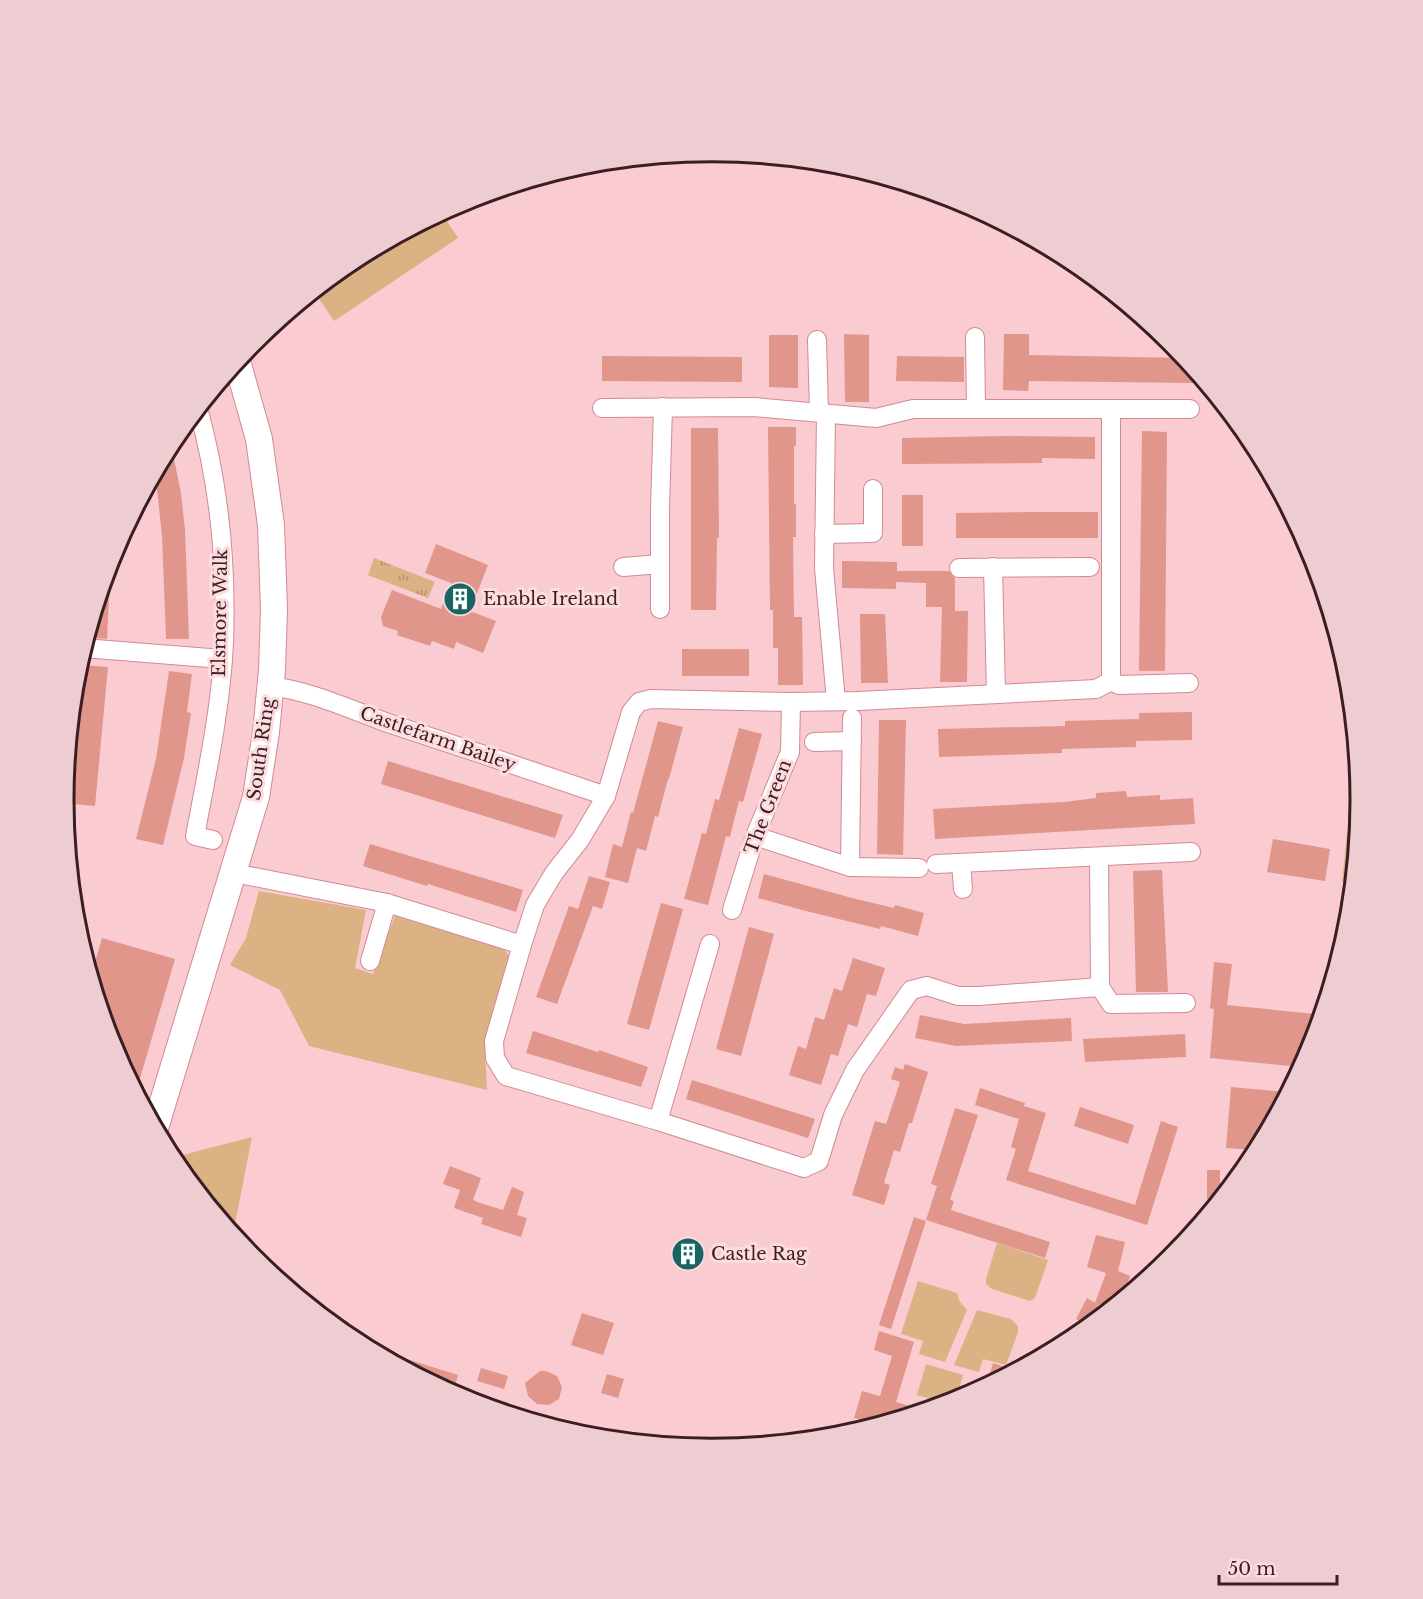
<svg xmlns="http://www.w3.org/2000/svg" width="1423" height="1599" viewBox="0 0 1423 1599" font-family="'Libre Baskerville',serif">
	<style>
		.grass { fill: #dab283 }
		.park { fill: url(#park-tufts) }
		.building { fill: #e0968a }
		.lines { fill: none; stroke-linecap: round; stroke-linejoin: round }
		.minor-casing { stroke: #d38994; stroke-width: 20 }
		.secondary-casing { stroke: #d38994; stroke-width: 28 }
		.minor { stroke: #fff; stroke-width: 18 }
		.secondary { stroke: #fff; stroke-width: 26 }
		.labels { text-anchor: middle; stroke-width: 6; stroke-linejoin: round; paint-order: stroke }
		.poi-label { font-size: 18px; fill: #3b1e22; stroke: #fddce0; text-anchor: start }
		.street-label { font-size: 18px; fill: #3b1e22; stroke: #fddce0 }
		.rim { fill: none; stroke: #3b1e22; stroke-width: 3 }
	</style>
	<defs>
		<pattern id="park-tufts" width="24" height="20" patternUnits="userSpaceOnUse" patternTransform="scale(1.5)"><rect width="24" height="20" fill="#dab283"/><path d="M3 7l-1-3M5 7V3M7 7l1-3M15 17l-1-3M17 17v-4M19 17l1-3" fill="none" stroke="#b2906b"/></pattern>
	</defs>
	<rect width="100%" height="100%" fill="#facbd1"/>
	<g class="grass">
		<polygon points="441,212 458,238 334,321 314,291 352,260"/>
		<polygon points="1355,752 1360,800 1352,883 1342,882"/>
		<polygon points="259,891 366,910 355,968 373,974 395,916 502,947 511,958 485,1049 487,1090 309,1046 280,990 230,965 246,938"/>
		<polygon points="252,1137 233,1234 174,1162 175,1157"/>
		<polygon points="997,1243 1048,1260 1035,1298 1030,1301 992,1289 986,1284 986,1279"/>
		<polygon points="918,1281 957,1293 960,1302 967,1310 945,1362 919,1354 923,1341 901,1334"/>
		<polygon points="977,1310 1011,1319 1018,1326 1018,1332 1006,1365 983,1359 979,1372 954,1365"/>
		<polygon points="926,1364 963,1375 956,1400 944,1403 917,1395"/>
	</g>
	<polygon class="park" points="374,558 435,582 428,598 368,575"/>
	<g class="building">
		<polygon points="844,334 869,335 869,402 845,402"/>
		<polygon points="1004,334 1029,334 1029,355 1184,358 1195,371 1195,383 1029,381 1028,391 1003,390"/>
		<polygon points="769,335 798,335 798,388 769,387"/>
		<polygon points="602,356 742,357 742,382 602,381"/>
		<polygon points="897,356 964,357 964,382 896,381"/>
		<polygon points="768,427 796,427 796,446 794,446 794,504 796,504 796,537 793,537 794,617 802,617 803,685 778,685 778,648 773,648 773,610 770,610"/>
		<polygon points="691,428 718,428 719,538 717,538 716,610 691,610"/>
		<polygon points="1142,431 1167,432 1165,671 1139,671"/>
		<polygon points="1005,436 1095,437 1095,459 1042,458 1042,463 902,464 902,438"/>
		<polygon points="173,454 181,493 185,530 189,639 166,639 162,535 157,490 153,475 163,456"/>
		<rect x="902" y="495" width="21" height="51"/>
		<polygon points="1028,512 1098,512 1098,538 956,538 956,513"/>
		<polygon points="436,544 488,565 470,611 496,621 483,653 456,642 454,649 432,641 430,646 397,635 398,631 383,626 381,617 392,590 441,609 451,583 425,573"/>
		<polygon points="842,561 897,562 897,571 949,571 955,578 955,611 968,611 967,682 940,682 942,607 926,607 926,583 896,582 896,589 842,588"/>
		<polygon points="106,574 110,575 107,639 86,637"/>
		<polygon points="860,614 885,614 888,683 861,683"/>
		<rect x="682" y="649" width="67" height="27"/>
		<polygon points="81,665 108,667 95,806 63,803 63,799 64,788 70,789"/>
		<polygon points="169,671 192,674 187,712 191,713 184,758 163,845 136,839 156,759"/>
		<polygon points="1192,712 1192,740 1136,741 1136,747 1062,749 1062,753 939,757 938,729 1065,726 1065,721 1139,719 1139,713"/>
		<polygon points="879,720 906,720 903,855 877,854"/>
		<polygon points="658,721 683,727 669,779 668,779 658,817 655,816 646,851 637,848 628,883 605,877 613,844 622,847 631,812 633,813"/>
		<polygon points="739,728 762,734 743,802 739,801 730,837 726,836 708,905 684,899 702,833 706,834 715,799 719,800"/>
		<polygon points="388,761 563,815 555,838 381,784"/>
		<polygon points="1126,791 1127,797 1160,795 1160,800 1193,798 1195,824 935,839 933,809 1064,802 1096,798 1096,793"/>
		<polygon points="1273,839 1330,849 1325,881 1267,872"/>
		<polygon points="370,844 523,890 516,912 428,884 427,886 363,866"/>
		<polygon points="1162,870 1168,992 1136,992 1133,871"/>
		<polygon points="764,874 856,899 894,908 895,905 924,913 918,936 881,926 880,929 806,911 758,898"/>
		<polygon points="589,876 610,882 602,909 593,906 557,1004 536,997 569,906 578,909"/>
		<polygon points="661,903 683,909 649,1030 627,1024"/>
		<polygon points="749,927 774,934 741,1056 716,1049"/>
		<polygon points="102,938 175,959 136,1092 112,1047 91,976"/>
		<polygon points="853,958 885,968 876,996 867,994 857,1027 848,1024 838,1056 831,1054 821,1085 789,1075 798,1046 806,1049 815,1017 824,1020 834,988 842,991"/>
		<polygon points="1214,962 1232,964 1227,1005 1315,1014 1312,1043 1300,1067 1210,1058 1214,1009 1210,1008"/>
		<polygon points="920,1015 964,1024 1071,1018 1072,1041 956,1046 915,1038"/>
		<polygon points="533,1031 598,1052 599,1050 648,1067 641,1087 526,1053"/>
		<polygon points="1185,1034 1186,1057 1085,1062 1083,1039"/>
		<polygon points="905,1064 928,1072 912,1123 909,1123 900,1152 894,1150 884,1183 890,1185 884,1205 852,1195 875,1121 886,1124 900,1082 891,1079 895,1067 903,1070"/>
		<polygon points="692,1080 815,1119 808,1138 686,1099"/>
		<polygon points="1231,1087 1287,1092 1256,1150 1226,1148"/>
		<polygon points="980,1088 1025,1103 1024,1106 1046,1113 1028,1171 1135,1205 1161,1121 1178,1127 1147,1225 1006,1180 1016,1149 1011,1147 1019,1119 975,1105"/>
		<polygon points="1080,1107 1134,1125 1128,1144 1074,1126"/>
		<polygon points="955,1108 978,1115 950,1200 954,1201 951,1210 1050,1242 1045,1258 926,1220 937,1186 931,1184"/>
		<polygon points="450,1166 481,1178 473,1200 480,1203 503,1210 512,1187 524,1192 517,1215 527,1218 521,1237 481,1224 483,1218 454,1208 460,1190 443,1184"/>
		<polygon points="1207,1170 1220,1170 1220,1197 1207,1213"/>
		<polygon points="914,1217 926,1221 891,1329 879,1325"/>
		<polygon points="1096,1235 1125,1242 1118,1271 1130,1276 1122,1298 1109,1308 1095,1303 1106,1273 1087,1267"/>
		<polygon points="1087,1298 1099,1305 1088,1325 1076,1319"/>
		<polygon points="582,1313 614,1323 603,1355 571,1345"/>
		<polygon points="879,1331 914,1342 896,1402 923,1410 875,1424 854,1418 862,1391 880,1396 892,1356 874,1350"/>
		<polygon points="397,1356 458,1375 453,1393 395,1362"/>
		<polygon points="993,1363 1013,1370 987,1384"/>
		<polygon points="481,1368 508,1376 504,1389 477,1381"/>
		<polygon points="540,1371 546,1371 557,1376 562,1387 559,1399 549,1405 537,1404 528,1396 525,1383"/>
		<polygon points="607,1374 624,1379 618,1398 601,1393"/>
	</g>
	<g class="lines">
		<g class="minor-casing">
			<g id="minor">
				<polyline points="975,337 976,408"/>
				<polyline points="817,340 819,412"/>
				<path d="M198 408C219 484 227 564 224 643 221 708 207 772 195 836L213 840"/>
				<polyline points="602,408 754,407 876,418 913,409 1111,409 1111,681"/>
				<polyline points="1111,409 1190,409"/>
				<polyline points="826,414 824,568 836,701"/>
				<polyline points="824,534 873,533 873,489"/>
				<polyline points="623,567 660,564"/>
				<polyline points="993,567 996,694"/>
				<polyline points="959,568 1090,567"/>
				<polyline points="660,609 660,510 663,407"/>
				<polyline points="83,648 222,659"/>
				<path d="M270 686C311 691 349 709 388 723 461 747 533 771 606 796"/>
				<polyline points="814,742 852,741"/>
				<polyline points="755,836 850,867 919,868"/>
				<polyline points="1099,857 1100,987"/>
				<polyline points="961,863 963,889"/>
				<polyline points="936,864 1191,852"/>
				<polyline points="850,867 852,718"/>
				<polyline points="234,873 387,903 522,945 494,1041 495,1058 506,1076 658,1121 710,944"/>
				<polyline points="732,910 755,836 790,752 791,702"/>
				<polyline points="522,945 535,905 554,873 580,840 606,796 631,712 639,702 651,699 791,702 858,701 1096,689 1111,681 1119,685 1189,683"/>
				<polyline points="370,961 387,903"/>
				<polyline points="658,1121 804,1168 819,1161 833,1115 855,1070 911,990 927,986 958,996 979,996 1100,987 1111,1004 1186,1003"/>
			</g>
		</g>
		<g class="secondary-casing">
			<polyline id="secondary" points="155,1128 256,797 266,732 272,670 274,609 271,525 259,439 237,361"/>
		</g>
		<use href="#minor" class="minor"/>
		<use href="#secondary" class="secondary"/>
	</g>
	<defs>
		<g id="building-disc" transform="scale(1.725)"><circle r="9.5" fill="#186562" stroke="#fddce0"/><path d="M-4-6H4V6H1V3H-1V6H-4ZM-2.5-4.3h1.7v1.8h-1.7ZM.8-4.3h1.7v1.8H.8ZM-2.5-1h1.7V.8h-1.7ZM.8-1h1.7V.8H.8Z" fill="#fff"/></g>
	</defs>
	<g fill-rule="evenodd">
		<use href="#building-disc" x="460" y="599"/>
		<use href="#building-disc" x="688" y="1254"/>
	</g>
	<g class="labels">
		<g class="poi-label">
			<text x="483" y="605">Enable Ireland</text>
			<text x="711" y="1260">Castle Rag</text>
		</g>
		<g class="street-label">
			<text transform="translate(220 613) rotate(-89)" y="6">Elsmore Walk</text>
			<text transform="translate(438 739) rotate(19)" y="6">Castlefarm Bailey</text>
			<text transform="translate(261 749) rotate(-82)" y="6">South Ring</text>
			<text transform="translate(768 807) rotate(-69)" y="6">The Green</text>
		</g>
	</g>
	<path d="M0 0H1423V1599H0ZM74 800a638 638 0 1 1 1276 0a638 638 0 1 1-1276 0Z" fill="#edcdd1" fill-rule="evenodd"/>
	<path class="rim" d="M74 800a638 638 0 1 1 1276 0a638 638 0 1 1-1276 0Z"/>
	<path d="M1219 1575v9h118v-9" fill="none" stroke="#3b1e22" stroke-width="3"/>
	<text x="1228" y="1575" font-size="18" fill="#3b1e22" stroke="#fddce0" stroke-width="4.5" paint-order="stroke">50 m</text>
</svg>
